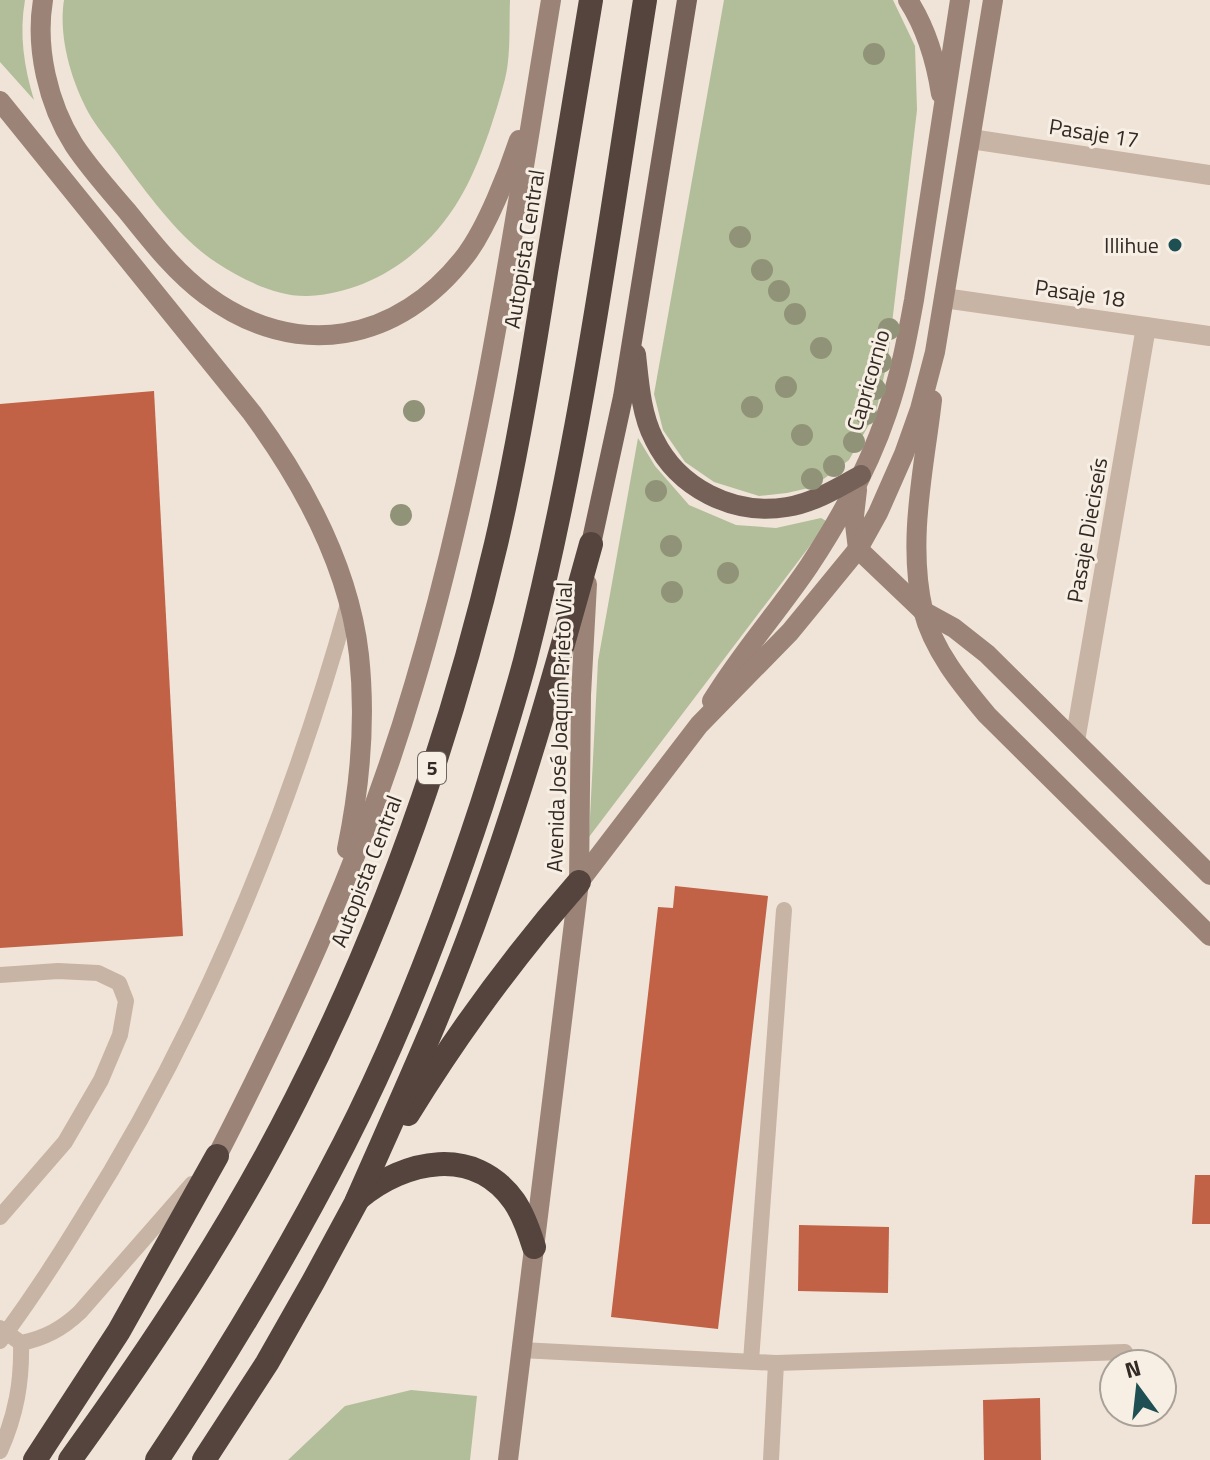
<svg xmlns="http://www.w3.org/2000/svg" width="1210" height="1460" viewBox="0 0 1210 1460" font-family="'Titillium Web',sans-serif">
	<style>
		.green { fill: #b2be99 }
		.building { fill: #c16145 }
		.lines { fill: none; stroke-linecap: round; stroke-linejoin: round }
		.lane { stroke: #c7b4a5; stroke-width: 16 }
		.street { stroke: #c7b4a5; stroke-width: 20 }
		.secondary { stroke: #9b8377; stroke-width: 20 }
		.primary { stroke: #756158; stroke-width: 20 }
		.highway { stroke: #54443d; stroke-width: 24 }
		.tree { fill: #919379 }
		.poi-dot { fill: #1e5053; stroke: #f8efe4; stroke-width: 3 }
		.labels { text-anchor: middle; stroke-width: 6; stroke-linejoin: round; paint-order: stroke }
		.shield { fill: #f8efe4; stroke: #6e655f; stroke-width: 2 }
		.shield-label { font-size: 20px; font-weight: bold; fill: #332a26 }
		.street-label { font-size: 22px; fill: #332a26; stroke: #f8efe4 }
		.poi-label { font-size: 22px; fill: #332a26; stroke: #f8efe4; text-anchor: end }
	</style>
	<rect width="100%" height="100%" fill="#f0e4d8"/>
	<g class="green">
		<path d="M0 0H25C19 34 24 67 34 100L0 62Z"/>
		<path d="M64 0H510C509 23 511 57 505 79 496 114 479 167 460 198 429 252 372 293 308 296 277 297 243 280 217 263 181 240 149 196 123 161 113 146 100 132 91 117 72 84 58 38 64 0Z"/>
		<polygon points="724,0 893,0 915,46 917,110 888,358 876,412 849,460 813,487 787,493 759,496 714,482 685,462 663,430 654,394"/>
		<polygon points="638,438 655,466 689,505 736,525 776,528 821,518 828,522 589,837 598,661"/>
		<polygon points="411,1390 477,1396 470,1460 288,1460 345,1406"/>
	</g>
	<g class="building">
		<polygon points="154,391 183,936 0,948 0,404"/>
		<polygon points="675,886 768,896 718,1329 611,1317 658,907 673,908"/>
		<polygon points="1195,1175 1210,1175 1210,1224 1192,1224"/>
		<polygon points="799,1225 889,1227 888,1293 798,1291"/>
		<polygon points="1040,1398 1041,1460 984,1460 983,1400"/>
	</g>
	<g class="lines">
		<g class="lane">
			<polyline points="0,975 58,971 98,973 119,983 126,1001 120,1035 101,1080 65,1142 0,1217"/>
			<path d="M0 1328 21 1343C45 1338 62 1329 80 1312L192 1184"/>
			<path d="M0 1341C29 1302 56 1261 81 1220 201 1030 288 819 348 604"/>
			<polyline points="521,1350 776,1363 1125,1352"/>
			<polyline points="751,1361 784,910"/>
			<path d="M0 1451C16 1415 22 1382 21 1343"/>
			<polyline points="771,1460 776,1363"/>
		</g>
		<g class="street">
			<polyline points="971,139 1210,175"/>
			<polyline points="944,298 1210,336"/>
			<polyline points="1075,741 1146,327"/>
		</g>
		<g class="secondary">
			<path d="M43 0C35 48 48 104 74 145 90 169 109 190 127 211 151 241 175 272 206 295 296 362 399 343 466 255 487 227 508 173 519 140"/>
			<path d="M908 0C926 28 936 61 941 94"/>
			<path d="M0 101 252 413C304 484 349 566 359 655 366 720 360 786 347 849"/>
			<path d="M932 400C924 469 907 541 923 610 933 650 961 684 987 715L1210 936"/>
			<polyline points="857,490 854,516 858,549"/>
			<polyline points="858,549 923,611 954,628 987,654 1210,875"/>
			<path d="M712 701C741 653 778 612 809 566 840 519 869 467 887 413 900 376 907 338 914 300L960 0"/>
			<polyline points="579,882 699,725 790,632 858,549 878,513 904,454 920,409 935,352 993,0"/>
			<path d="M217 1156C295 1004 366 849 414 685 481 462 513 230 551 0"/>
			<polyline points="508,1460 579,882 581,695 587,584"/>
		</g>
		<g class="primary">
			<path d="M636 354C639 382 641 414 654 439 678 488 733 516 787 507 813 503 838 488 861 475"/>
			<polyline points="591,544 623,397 687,0"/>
		</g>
		<g class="highway">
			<path d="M408 1114C459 1031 515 955 579 882"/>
			<path d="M359 1198C405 1160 474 1145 514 1201 523 1214 529 1231 534 1247"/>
			<path d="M357 1200C401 1100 447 1001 483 898 525 781 558 663 591 544"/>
			<polyline points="35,1460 119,1331 217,1156"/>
			<path d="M70 1460C153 1345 232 1226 296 1099 385 924 451 735 496 544 517 454 532 363 546 272 561 182 576 91 591 0"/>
			<path d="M157 1460C225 1358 288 1253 344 1144 400 1035 444 920 482 804 497 757 512 709 525 661 581 444 610 221 645 0"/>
			<polyline points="204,1460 267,1363 313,1282 365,1186"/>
		</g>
	</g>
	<g class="tree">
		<circle cx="874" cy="54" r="11"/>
		<circle cx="740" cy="237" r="11"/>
		<circle cx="762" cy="270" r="11"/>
		<circle cx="779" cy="291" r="11"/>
		<circle cx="795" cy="314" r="11"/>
		<circle cx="889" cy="329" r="11"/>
		<circle cx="821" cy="348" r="11"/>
		<circle cx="881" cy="362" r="11"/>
		<circle cx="786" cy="387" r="11"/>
		<circle cx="875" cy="389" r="11"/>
		<circle cx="752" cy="407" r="11"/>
		<circle cx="414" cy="411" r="11"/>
		<circle cx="866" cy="414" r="11"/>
		<circle cx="802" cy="435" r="11"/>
		<circle cx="854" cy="442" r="11"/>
		<circle cx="834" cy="466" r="11"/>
		<circle cx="812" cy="479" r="11"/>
		<circle cx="656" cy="491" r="11"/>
		<circle cx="401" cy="515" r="11"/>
		<circle cx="671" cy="546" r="11"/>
		<circle cx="728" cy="573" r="11"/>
		<circle cx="672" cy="592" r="11"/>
	</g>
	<circle class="poi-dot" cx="1175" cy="245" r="8"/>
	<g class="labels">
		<rect class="shield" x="418" y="752" width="28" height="32" rx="6"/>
		<g class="shield-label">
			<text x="432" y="775">5</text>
		</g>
		<g class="street-label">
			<text transform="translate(1094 133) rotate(9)" y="8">Pasaje 17</text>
			<text transform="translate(524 249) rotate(-81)" y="8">Autopista Central</text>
			<text transform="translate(1080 293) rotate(8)" y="8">Pasaje 18</text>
			<text transform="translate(868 380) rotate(-74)" y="8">Capricornio</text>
			<text transform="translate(1087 530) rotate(-80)" y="8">Pasaje Dieciseís</text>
			<text transform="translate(559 727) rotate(-88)" y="8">Avenida José Joaquín Prieto Vial</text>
			<text transform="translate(366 871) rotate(-69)" y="8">Autopista Central</text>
		</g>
		<g class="poi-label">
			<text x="1159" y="253">Illihue</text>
		</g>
	</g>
	<g transform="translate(1138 1388) rotate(345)"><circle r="38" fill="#f8efe4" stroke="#a9a098" stroke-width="2"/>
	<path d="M0-6L14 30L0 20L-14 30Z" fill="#1e5053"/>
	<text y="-12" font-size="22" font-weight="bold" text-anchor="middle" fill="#332a26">N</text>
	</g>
</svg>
